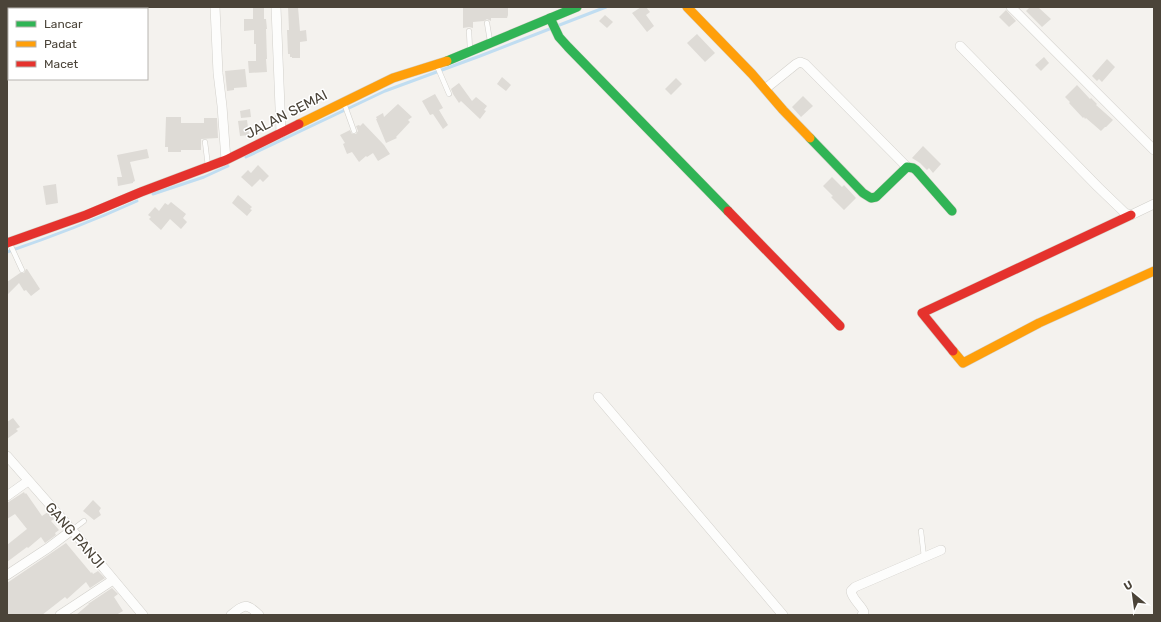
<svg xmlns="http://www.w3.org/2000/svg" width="1161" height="622" viewBox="0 0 1161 622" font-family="Rubik,sans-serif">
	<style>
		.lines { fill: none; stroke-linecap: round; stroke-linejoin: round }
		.stream { stroke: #c0ddf1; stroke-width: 3 }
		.building { fill: #dedbd6 }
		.lane-casing { stroke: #d2d0cb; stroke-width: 5.5 }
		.street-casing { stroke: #d2d0cb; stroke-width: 10 }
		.fast-casing { stroke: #d3cfc5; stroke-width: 10 }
		.slow-casing { stroke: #d3cfc5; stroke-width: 10 }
		.jam-casing { stroke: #d3cfc5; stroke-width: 10 }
		.lane { stroke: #fdfdfc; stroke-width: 4.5 }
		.street { stroke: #fdfdfc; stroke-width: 9 }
		.fast { stroke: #30b455; stroke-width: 9 }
		.slow { stroke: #ff9f0a; stroke-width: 9 }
		.jam { stroke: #e5322d; stroke-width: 9 }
		.labels { text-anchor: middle; stroke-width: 3; stroke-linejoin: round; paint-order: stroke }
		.street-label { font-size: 14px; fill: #4b4439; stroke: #fff }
	</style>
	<rect width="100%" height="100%" fill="#f4f2ee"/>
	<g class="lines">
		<g class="stream">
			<polyline points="557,26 606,7"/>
			<polyline points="246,157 385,91 480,56 552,28"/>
			<polyline points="153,194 204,177 228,166"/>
			<path d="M7 252C51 237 95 220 137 201"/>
		</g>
	</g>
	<g class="building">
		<polygon points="253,7 264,7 264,19 266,19 267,29 266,29 267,59 266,59 267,72 249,73 248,61 256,61 256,44 254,44 254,30 244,31 244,19 253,19"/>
		<polygon points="288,7 298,7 300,31 306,30 307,41 300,42 300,58 292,58 292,57 290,57 290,54 288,54 287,30 289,30"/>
		<polygon points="463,7 508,7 508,15 507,18 491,18 491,21 487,19 484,21 473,22 473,28 469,27 463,28"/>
		<polygon points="641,7 646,7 650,12 646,15 654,26 647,32 632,13"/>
		<polygon points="1030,7 1038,7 1051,19 1042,27 1026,11"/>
		<polygon points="1006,10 1016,21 1009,27 999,17"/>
		<polygon points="605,15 613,22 607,28 599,21"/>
		<polygon points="697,34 715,53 705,62 687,43"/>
		<polygon points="1044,57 1049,63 1041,71 1035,65"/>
		<polygon points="1107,59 1115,67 1102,82 1099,79 1097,81 1092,76"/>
		<polygon points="245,69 247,87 234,88 234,90 227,91 225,71"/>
		<polygon points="502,77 511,85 506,91 497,84"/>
		<polygon points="676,78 682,84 671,95 665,89"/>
		<polygon points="459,83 472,101 476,97 487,106 484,110 486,111 480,119 461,101 459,103 453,94 451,89"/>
		<polygon points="1077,85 1090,99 1091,98 1097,104 1096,105 1113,120 1106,127 1105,127 1101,131 1086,118 1085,119 1084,117 1083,118 1069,103 1070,102 1065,97"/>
		<polygon points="435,94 443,108 439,110 448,125 443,129 433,114 430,115 422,101"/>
		<polygon points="803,96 813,106 801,117 792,107"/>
		<polygon points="398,104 412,117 408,120 410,122 396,137 397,138 386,143 376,119 377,119 376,117 383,113 384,117"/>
		<polygon points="250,109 251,117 241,118 240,111"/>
		<polygon points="166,117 181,117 181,123 204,123 204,118 217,118 218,138 201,139 201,150 181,150 181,152 168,152 168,147 165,147"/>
		<polygon points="247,120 249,135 240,136 238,121"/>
		<polygon points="363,123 384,145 390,154 378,161 373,153 367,157 366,156 359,162 352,152 347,154 343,144 345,143 340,135 350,130 352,134 356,134 358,131 356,126 359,125 360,126"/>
		<polygon points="923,146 941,164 933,173 929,168 927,170 920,163 912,158"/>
		<polygon points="147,149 149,158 130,162 135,181 133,182 133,183 118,186 117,177 122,177 117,155"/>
		<polygon points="258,165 269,176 263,182 260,179 252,187 241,177 248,170 251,173"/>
		<polygon points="832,177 842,187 844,185 856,198 844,210 831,197 833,196 823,186"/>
		<polygon points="56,184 58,203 46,205 43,186"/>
		<polygon points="238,195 252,207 250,209 252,210 247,216 232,203"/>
		<polygon points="171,202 186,214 183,218 187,222 181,229 170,219 161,230 149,219 151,217 148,215 155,207 159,211 165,203 168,205"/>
		<polygon points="26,269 27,269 40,289 31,296 26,290 24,291 19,283 7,295 7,282 20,273 24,273"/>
		<polygon points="13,418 20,427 16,429 18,431 7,439 7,422"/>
		<polygon points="24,492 25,494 26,493 42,516 48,512 54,519 51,521 59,530 55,533 56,535 45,543 41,537 28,548 27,547 7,562 7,545 27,529 15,514 7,519 7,503"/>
		<polygon points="93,500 101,508 99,511 101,515 94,520 83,511"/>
		<polygon points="66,543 91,573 92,572 93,574 98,571 105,578 90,588 86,582 67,599 65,597 42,615 7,615 7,583 32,566"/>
		<polygon points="112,588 118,594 114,597 123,611 116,615 76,615 89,604 88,604"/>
	</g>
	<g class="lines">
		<g class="lane-casing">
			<g id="lane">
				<polyline points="487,23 490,41"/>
				<polyline points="469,31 470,50"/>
				<polyline points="437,66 449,94"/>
				<polyline points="344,103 354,131"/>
				<polyline points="205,142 208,166"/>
				<polyline points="10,244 22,270"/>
				<polyline points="72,530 84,521"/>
				<polyline points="921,531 924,557"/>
			</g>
		</g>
		<g class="street-casing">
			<g id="street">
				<polyline points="215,7 218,73 222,106 226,160"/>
				<polyline points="276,7 281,133"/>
				<polyline points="1011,7 1154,150"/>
				<polyline points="960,46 1098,187 1125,213 1131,215 1154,204"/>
				<polyline points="765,89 796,64 800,62 805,64 907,167"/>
				<polyline points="598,397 783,615"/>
				<polyline points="7,456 72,530 143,615"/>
				<polyline points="7,496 28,481"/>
				<polyline points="7,575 48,548 72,530"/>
				<polyline points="60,615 113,580"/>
				<path d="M231 615C244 605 246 602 259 615"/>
				<path d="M862 615 864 612C861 605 852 599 851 591L855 587 941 550"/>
			</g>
		</g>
		<g class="fast-casing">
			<g id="fast">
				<polyline points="550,18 559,37 568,47 728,211"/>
				<polyline points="447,61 577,7"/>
				<polyline points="810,138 863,193 871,198 876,197 907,167 913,168 916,170 952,211"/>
			</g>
		</g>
		<g class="slow-casing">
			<g id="slow">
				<polyline points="687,7 752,74 783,110 810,138"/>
				<polyline points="299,124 393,78 447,61"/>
				<polyline points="953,351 963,363 1039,323 1154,271"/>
			</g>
		</g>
		<g class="jam-casing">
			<g id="jam">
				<polyline points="728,211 840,326"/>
				<polyline points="7,243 86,215 141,192 226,160 299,124"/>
				<polyline points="953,351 922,313 1131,215"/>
			</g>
		</g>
		<use href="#lane" class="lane"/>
		<use href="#street" class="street"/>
		<use href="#fast" class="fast"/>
		<use href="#slow" class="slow"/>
		<use href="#jam" class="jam"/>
	</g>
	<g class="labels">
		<g class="street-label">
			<text transform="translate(286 114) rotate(-27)" y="5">JALAN SEMAI</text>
			<text transform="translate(75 535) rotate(49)" y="5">GANG PANJI</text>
		</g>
	</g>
	<rect width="1161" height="622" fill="none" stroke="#4b4439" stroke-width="16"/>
	<rect x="8" y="8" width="140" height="72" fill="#ffffff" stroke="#b7b4b0"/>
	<rect x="16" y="21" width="20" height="6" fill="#30b455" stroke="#b7b4b0"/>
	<text x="44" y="28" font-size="12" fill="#4b4439">Lancar</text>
	<rect x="16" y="41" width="20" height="6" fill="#ff9f0a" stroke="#b7b4b0"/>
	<text x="44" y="48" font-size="12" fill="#4b4439">Padat</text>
	<rect x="16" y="61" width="20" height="6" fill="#e5322d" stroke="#b7b4b0"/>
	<text x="44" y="68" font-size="12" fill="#4b4439">Macet</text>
	<g transform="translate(1133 594) rotate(331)" stroke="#ffffff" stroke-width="3" paint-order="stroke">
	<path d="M0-3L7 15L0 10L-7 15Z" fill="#4b4439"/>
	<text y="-6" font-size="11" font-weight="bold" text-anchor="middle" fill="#4b4439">U</text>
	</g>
</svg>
